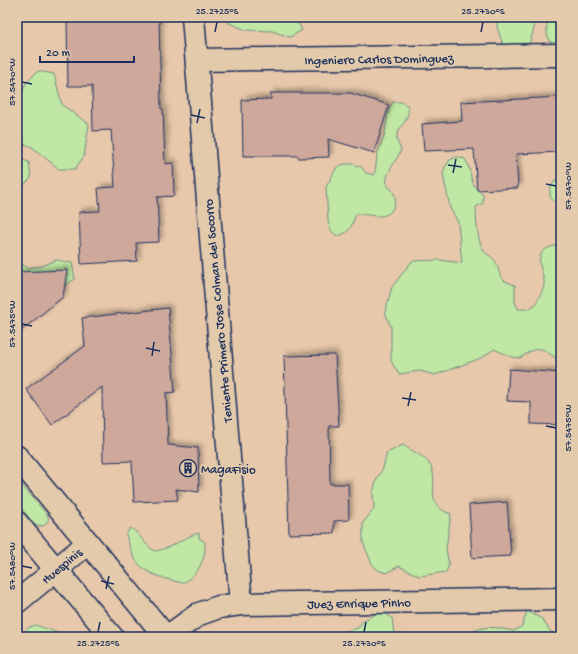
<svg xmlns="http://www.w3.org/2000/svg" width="578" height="654" viewBox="0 0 578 654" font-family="'Gochi Hand',sans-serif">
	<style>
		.green { fill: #c0e8a4; stroke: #6e8c81 }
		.building { fill: #cfa89c; stroke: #1b2f5e; filter: url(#shadow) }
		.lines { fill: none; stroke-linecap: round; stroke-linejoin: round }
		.minor-casing { stroke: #1b2f5e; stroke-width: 25 }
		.minor { stroke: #e2caaa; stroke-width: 22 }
		.ticks { fill: none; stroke: #1b2f5e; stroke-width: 1.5 }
		.labels { text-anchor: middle; stroke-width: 4; stroke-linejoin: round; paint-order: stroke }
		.street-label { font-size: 13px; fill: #1b2f5e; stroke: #e2caaa }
		.poi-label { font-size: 13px; fill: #1b2f5e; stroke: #e2caaa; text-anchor: start }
		.neatline { fill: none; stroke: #1b2f5e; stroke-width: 1.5 }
		.ticks-label { font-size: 10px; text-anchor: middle; fill: #1b2f5e }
	</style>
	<defs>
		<filter id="shadow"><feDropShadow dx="3.5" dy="-3.5" stdDeviation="2" flood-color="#0004"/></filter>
	</defs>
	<rect width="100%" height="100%" fill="#e8c8aa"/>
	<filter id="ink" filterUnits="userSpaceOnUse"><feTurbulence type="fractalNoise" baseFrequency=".025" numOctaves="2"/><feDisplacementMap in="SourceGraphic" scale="8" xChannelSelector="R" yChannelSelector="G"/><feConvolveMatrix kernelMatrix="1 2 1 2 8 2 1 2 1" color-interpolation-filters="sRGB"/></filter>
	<g filter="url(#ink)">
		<g class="green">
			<polygon points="228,17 295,17 302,30 290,37 272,31 246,30 229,23"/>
			<polygon points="498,17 534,17 535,25 530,42 525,47 509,49 503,45 497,27"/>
			<path d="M548 17H561V48C546 46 545 29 548 17Z"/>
			<polygon points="38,71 54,74 62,105 89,124 84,156 75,169 59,169 32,147 17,141 17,105 26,83"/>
			<path d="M393 102H401L408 106C410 122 400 123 397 135 396 140 399 146 401 150 397 160 389 168 387 178 385 187 391 187 394 194 396 198 395 202 394 206 387 223 369 213 356 214 351 226 351 233 337 236L331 231 328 221 326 187 337 167 344 164H353L361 167 366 173 374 175C376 168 376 163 377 156 378 149 382 143 384 136 388 122 385 116 393 102Z"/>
			<path d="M457 157 465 159C474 174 467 183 483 195V203L476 207C476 219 477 239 483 250 487 255 494 257 496 263 502 277 497 279 515 285V302L518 309H528L535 305C538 299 543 291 544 285 545 280 542 274 541 269 536 251 546 247 561 245V361C540 349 543 342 520 358L512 357 494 349 481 358 435 375 420 371 399 374 391 361V327L385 312 392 287 412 261 439 260 462 263 458 222 450 208 443 174 445 167 450 160Z"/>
			<polygon points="17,158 29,162 31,178 17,192"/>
			<polygon points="555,181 561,182 561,204 556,203 550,197 550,188"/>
			<polygon points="17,260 27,268 42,266 56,260 72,263 75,279 61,288 17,284"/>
			<path d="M403 445C411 451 425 456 430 465 441 484 421 504 451 514L446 549 449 565 446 572 419 576 399 566 386 573 378 570 372 564 363 542V523L374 509 373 492 377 479 383 468 387 453Z"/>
			<path d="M17 479 48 516C49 521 47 523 43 526L35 525 17 503Z"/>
			<path d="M130 528C142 534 143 545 155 551 171 549 184 537 199 533V538L205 542C205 546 205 551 204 555 202 566 193 578 183 583 167 579 148 576 137 562 131 554 129 543 126 535Z"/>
			<path d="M527 611 542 619 551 632 561 637H463C466 633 470 632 474 631 488 624 500 629 514 631L522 626Z"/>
			<polygon points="377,613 385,613 392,618 394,635 403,634 408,637 332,637 334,634 358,628 363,621"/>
			<path d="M35 625C45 628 56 633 66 634 77 635 85 628 94 637H20L28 628Z"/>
		</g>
		<g class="building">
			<polygon points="159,17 161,109 163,109 165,164 173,163 174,196 157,197 159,242 136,243 137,261 81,264 79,212 100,211 98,188 115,187 111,130 93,131 92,86 68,86 67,18"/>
			<polygon points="271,93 350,93 389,105 374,153 328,139 329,157 298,158 298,156 243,156 242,100 271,99"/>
			<polygon points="561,97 561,152 516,154 518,188 477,190 474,149 424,151 422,124 462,121 461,102"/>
			<polygon points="67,270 63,297 17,334 17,272"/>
			<polygon points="168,308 175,392 166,393 168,445 198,448 199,492 176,489 178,500 134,502 132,461 103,462 102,387 52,425 26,389 85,346 82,318"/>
			<polygon points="335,355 339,426 329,426 330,484 348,484 349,520 334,521 334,533 289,534 284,356"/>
			<polygon points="509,369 561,373 561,425 531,424 531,402 507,401"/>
			<polygon points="507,502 511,556 472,558 469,505"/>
		</g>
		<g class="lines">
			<g class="minor-casing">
				<g id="minor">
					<polyline points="193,17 241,604"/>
					<polyline points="197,60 561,55"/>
					<polyline points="17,457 166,637"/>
					<polyline points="17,523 112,637"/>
					<polyline points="17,602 88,543"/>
					<polyline points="167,637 199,614 219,607 241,604 561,599"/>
				</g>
			</g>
			<use href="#minor" class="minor"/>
		</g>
	</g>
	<path class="ticks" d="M215 32 217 22M481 32 483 22M22 82 32 84M191 115 205 118M197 123 200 109M448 165 462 167M453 173 456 159M546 184 556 186M22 324 32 326M146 348 160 351M152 356 154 342M402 398 416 400M408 406 411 392M546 426 556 428M22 566 32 568M101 581 114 584M106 589 109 576M98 632 100 622M364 632 366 622"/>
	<defs>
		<g id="building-ring" transform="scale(0.9)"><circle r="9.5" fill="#e2caaa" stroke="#1b2f5e" stroke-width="1.5"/><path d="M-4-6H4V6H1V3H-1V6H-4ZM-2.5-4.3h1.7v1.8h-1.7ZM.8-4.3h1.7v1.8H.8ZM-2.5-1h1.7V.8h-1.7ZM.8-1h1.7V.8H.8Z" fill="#1b2f5e"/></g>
	</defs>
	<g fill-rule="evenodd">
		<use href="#building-ring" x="188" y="468"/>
	</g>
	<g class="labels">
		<g class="street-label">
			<text transform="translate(379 58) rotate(-1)" y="5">Ingeniero Carlos Dominguez</text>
			<text transform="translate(217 311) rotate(-95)" y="5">Teniente Primero Jose Colman del Socorro</text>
			<text transform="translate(61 565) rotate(-40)" y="5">Huespinis</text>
			<text transform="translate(359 602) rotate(-1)" y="5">Juez Enrique Pinho</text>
		</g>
		<g class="poi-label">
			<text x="201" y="473">MagaFisio</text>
		</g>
	</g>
	<rect width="578" height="654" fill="none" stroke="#e2caaa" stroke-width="44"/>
	<path d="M40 56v6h94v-6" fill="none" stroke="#1b2f5e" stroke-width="2"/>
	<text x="46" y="56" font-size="12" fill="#1b2f5e" stroke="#e2caaa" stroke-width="3" paint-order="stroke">20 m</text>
	<rect x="22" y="22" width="534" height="610" class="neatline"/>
	<g class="ticks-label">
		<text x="217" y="14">25.2725°S</text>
		<text x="483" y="14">25.2730°S</text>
		<text transform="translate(11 82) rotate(-90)" y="4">57.5470°W</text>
		<text transform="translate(567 186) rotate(-90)" y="4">57.5470°W</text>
		<text transform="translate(11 324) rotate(-90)" y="4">57.5475°W</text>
		<text transform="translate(567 428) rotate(-90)" y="4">57.5475°W</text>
		<text transform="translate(11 566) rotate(-90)" y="4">57.5480°W</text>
		<text x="98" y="646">25.2725°S</text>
		<text x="364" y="646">25.2730°S</text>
	</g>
</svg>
